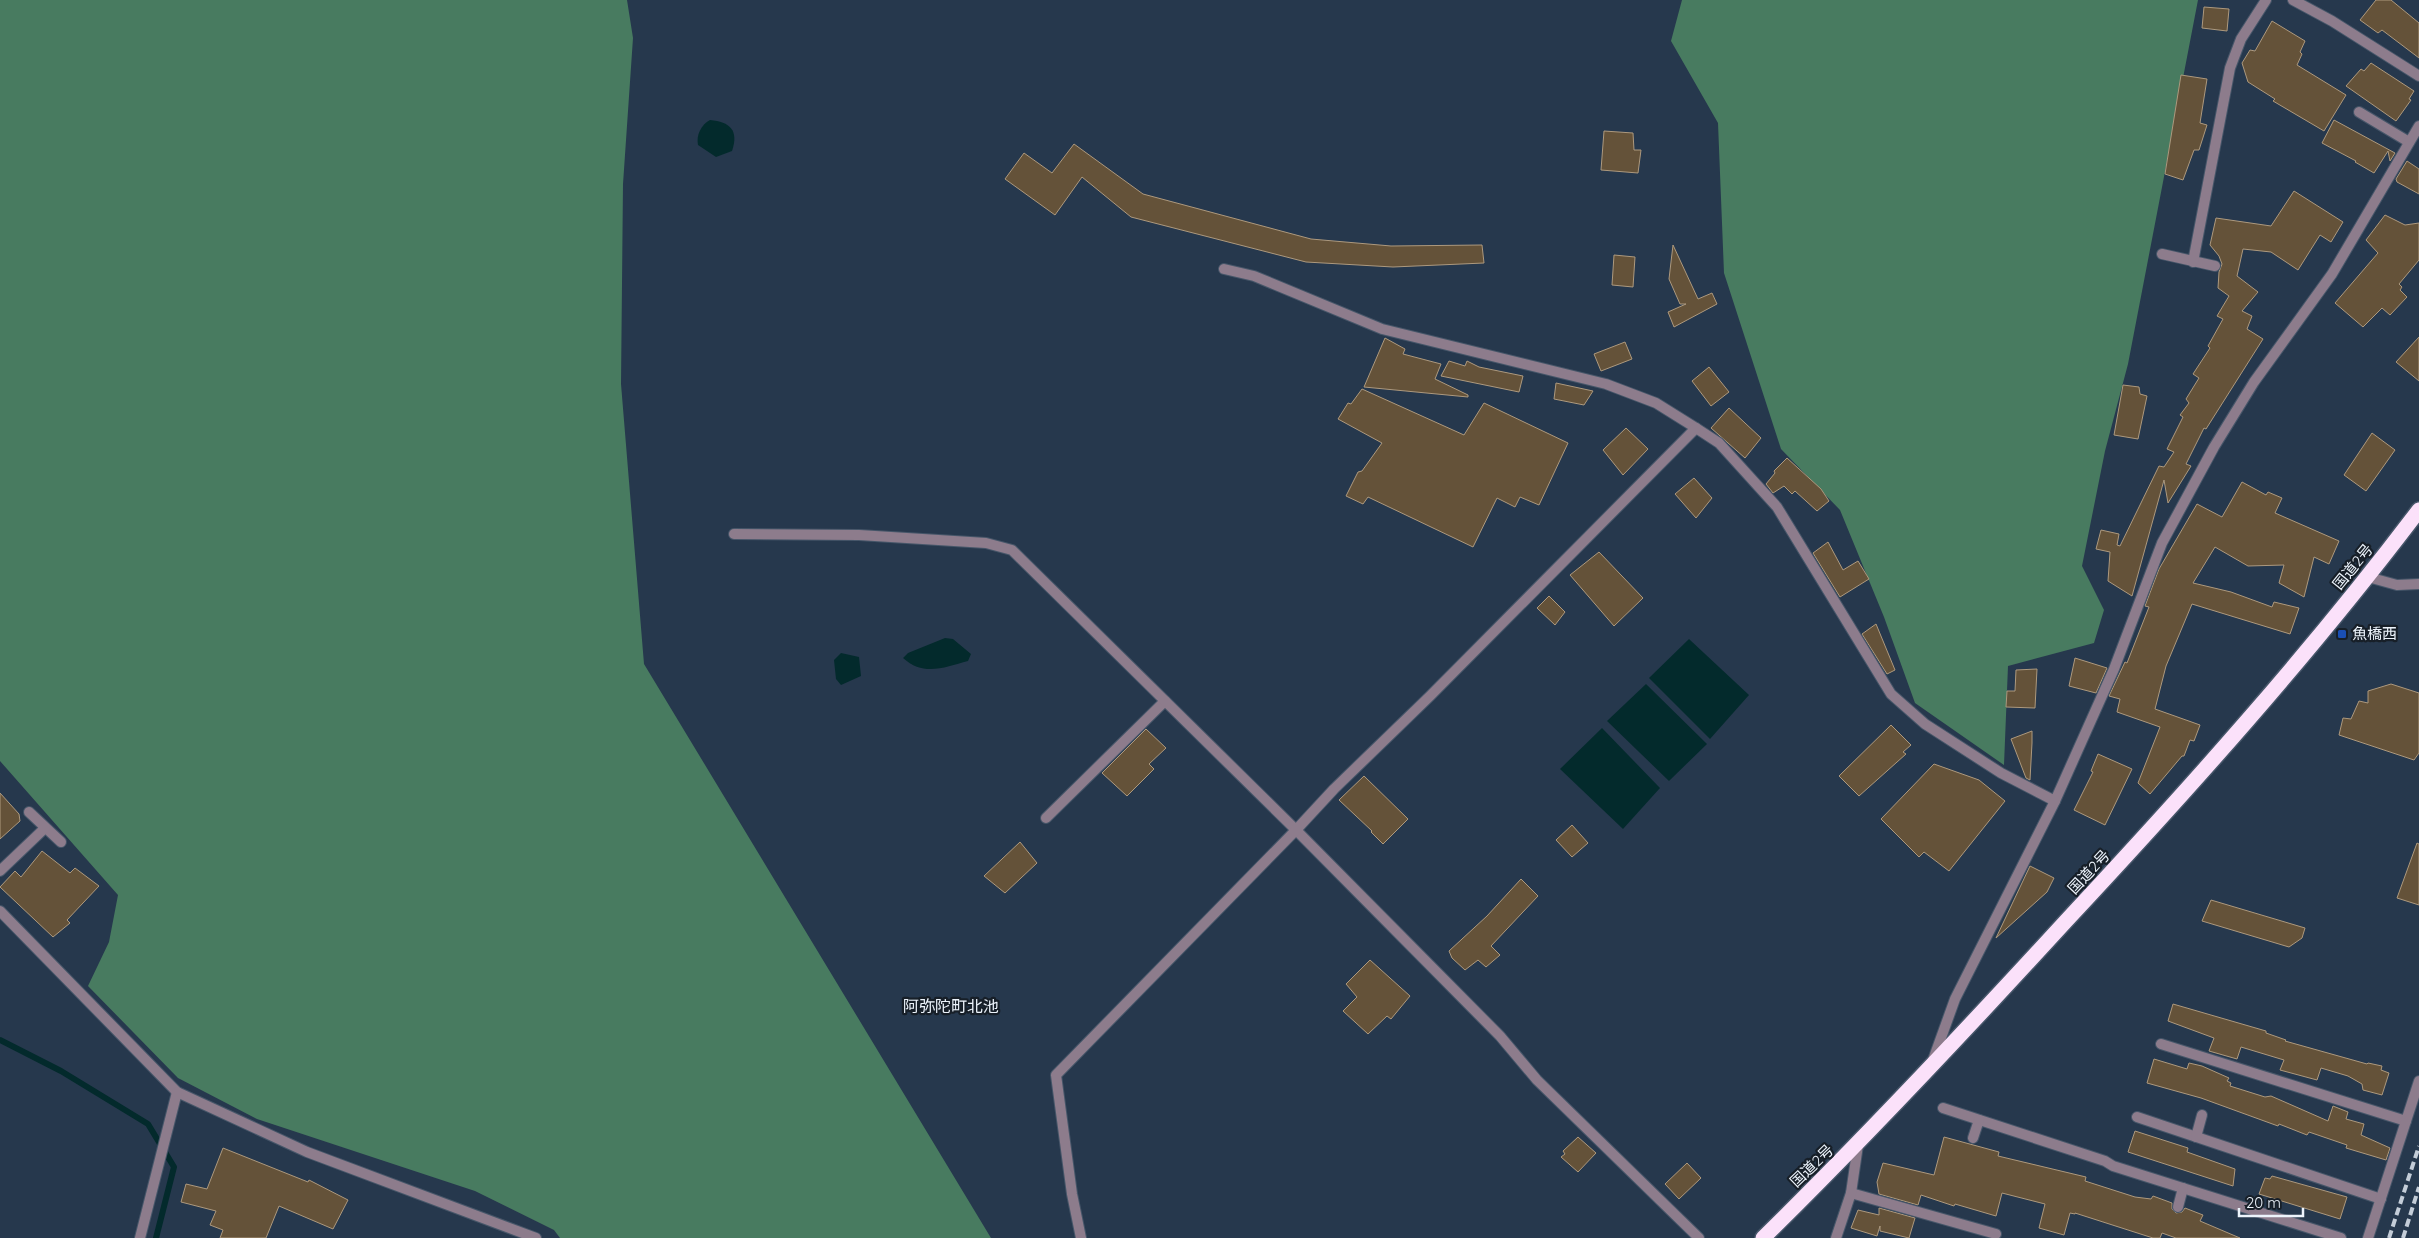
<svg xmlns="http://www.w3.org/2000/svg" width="2419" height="1238" viewBox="0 0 2419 1238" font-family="Quicksand,'Noto Sans JP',sans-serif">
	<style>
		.forest { fill: #487b60 }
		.water { fill: #032a2c }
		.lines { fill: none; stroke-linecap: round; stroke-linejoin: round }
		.stream { stroke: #032a2c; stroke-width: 6 }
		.building { fill: #645239; stroke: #ad997e }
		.lane-casing { stroke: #465669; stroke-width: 12 }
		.street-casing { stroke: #465669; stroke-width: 12 }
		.highway-casing { stroke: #465669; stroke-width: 18 }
		.lane { stroke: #8d7c8c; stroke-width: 10 }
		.street { stroke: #8d7c8c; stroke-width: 10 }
		.highway { stroke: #fbe1fa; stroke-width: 15 }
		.rail { stroke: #c4cdd8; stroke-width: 4; stroke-dasharray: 8 4; stroke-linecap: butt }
		.transit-dot { fill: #1a4fb4; stroke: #171f28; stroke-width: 2 }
		.labels { text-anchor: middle; stroke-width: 4.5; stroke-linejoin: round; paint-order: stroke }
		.street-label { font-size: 15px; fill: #edf4fc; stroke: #171f28 }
		.poi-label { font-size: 15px; fill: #edf4fc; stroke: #171f28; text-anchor: start }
		.neighbourhood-label { font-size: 16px; fill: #edf4fc; stroke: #171f28 }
	</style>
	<rect width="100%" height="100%" fill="#26384d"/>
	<g class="forest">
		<polygon points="0,0 627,0 633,38 623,184 621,384 644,664 991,1238 560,1238 554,1230 475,1191 257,1119 178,1078 88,986 109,942 118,895 0,761"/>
		<polygon points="1682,0 2198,0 2128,364 2105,451 2082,566 2104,610 2094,643 2008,666 2004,765 1915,703 1884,617 1840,510 1781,449 1724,273 1718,123 1671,41"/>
	</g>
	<g class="water">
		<path d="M710 120C730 122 739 130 732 151L716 157 698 145C696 135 701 125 710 120Z"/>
		<path d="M945 638 953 639 971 654 968 661C945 667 924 677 903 658L908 653Z"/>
		<polygon points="1689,639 1749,695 1710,739 1649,678"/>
		<polygon points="841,653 859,657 861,676 841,685 836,679 834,660"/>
		<polygon points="1646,684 1707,744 1669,781 1607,721"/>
		<polygon points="1602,728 1660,788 1623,829 1560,769"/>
	</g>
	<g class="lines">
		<polyline class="stream" points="0,1040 61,1071 148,1124 174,1167 156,1238"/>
	</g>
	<g class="building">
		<polygon points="2376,0 2391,0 2419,23 2419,58 2382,30 2378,33 2360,20"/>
		<polygon points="2204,7 2229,9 2227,31 2202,28"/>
		<polygon points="2272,21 2305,41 2300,52 2302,54 2297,65 2346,95 2324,131 2273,101 2275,99 2248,82 2242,63 2250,50 2255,51"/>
		<polygon points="2371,63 2414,91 2409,99 2411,100 2396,121 2346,86 2361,69 2364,71"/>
		<polygon points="2181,75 2207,79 2200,123 2207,125 2199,150 2194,150 2183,180 2165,174"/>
		<polygon points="2334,120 2395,153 2390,161 2388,151 2374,173 2355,162 2356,161 2322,143"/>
		<polygon points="1604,131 1633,133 1634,150 1641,150 1638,173 1601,170"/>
		<polygon points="1074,144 1143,194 1311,239 1391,246 1482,245 1484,263 1393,267 1306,262 1131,217 1082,177 1055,215 1005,179 1024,153 1052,173"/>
		<polygon points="2407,161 2419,169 2419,194 2397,182 2396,179"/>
		<polygon points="2294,191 2343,222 2331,242 2320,235 2298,270 2271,252 2243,249 2237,276 2258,292 2242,311 2252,316 2247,329 2263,339 2206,429 2204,428 2186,464 2191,466 2168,503 2164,480 2132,596 2108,581 2110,552 2096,549 2101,530 2119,534 2117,545 2120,546 2159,466 2164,467 2174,452 2167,449 2183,417 2180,415 2189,403 2186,399 2199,378 2193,374 2210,348 2208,346 2223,319 2217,316 2229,296 2218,288 2219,272 2222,264 2219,256 2210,245 2216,218 2271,226"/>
		<polygon points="2385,215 2405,225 2419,223 2419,260 2399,284 2402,287 2400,290 2407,297 2390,315 2382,308 2363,327 2335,303 2378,253 2366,240"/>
		<polygon points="1673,245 1698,299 1712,293 1717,304 1674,327 1668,312 1686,304 1680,304 1669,279"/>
		<polygon points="1614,255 1635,257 1633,287 1612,285"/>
		<polygon points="2419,337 2419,381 2396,362"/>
		<polygon points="1385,338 1405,349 1403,354 1441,364 1435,379 1468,395 1468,397 1364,387"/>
		<polygon points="1625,342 1632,359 1601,371 1594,354"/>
		<polygon points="1449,361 1465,366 1467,361 1479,367 1523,376 1519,392 1441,376"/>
		<polygon points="1709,367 1729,392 1711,406 1692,381"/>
		<polygon points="1556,383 1593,391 1584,405 1554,399"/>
		<polygon points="2123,385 2139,387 2140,394 2147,396 2138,439 2114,435"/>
		<polygon points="1362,389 1464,435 1484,403 1568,443 1539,505 1520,497 1515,507 1497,498 1473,547 1368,497 1363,504 1346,496 1358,472 1362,471 1382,443 1338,419 1348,403 1351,404"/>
		<polygon points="1729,408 1761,438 1745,458 1711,428"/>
		<polygon points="1626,428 1648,449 1623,475 1603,450"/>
		<polygon points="2372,433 2395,450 2366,491 2344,475"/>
		<polygon points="1787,458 1821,489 1829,501 1817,511 1795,491 1792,494 1784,486 1773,493 1766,484 1775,473 1774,471"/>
		<polygon points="1694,478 1712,498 1696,518 1675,494"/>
		<polygon points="2242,482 2266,495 2268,492 2282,498 2275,513 2339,541 2329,564 2314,557 2304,597 2279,583 2284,565 2248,566 2215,547 2193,583 2231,592 2272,607 2274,602 2299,608 2290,634 2192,604 2166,666 2155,709 2200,725 2194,741 2190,740 2184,756 2182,756 2150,794 2138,783 2160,727 2117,712 2120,699 2109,696 2125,662 2127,663 2149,607 2145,606 2159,569 2197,504 2222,517"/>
		<polygon points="1828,542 1843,570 1858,561 1869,579 1840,597 1813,553"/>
		<polygon points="1599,552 1643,598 1614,626 1570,575"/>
		<polygon points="1549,596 1565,612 1555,625 1537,608"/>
		<polygon points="1876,624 1895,670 1887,674 1862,634"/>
		<polygon points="2075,658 2107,668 2096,693 2069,686"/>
		<polygon points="2037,669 2035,708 2006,707 2007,691 2015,691 2016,670"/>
		<polygon points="2391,684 2419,693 2419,753 2414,760 2339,735 2343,718 2351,719 2359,701 2368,703 2368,691"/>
		<polygon points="1891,725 1911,745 1903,752 1906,754 1859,796 1839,776"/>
		<polygon points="1146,729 1166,748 1149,764 1154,769 1127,796 1102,773"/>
		<polygon points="2032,731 2032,743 2030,780 2026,778 2011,739"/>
		<polygon points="2098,754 2132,769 2105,825 2074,810 2093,772 2091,771"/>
		<polygon points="1934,764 1979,780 2005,801 1949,871 1924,852 1919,857 1881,819"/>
		<polygon points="1364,776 1408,819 1383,844 1371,832 1372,831 1339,800"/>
		<polygon points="0,793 19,814 20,821 0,839"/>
		<polygon points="1572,825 1588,843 1572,857 1556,840"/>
		<polygon points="1020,842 1037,863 1005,893 984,876"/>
		<polygon points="2417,843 2419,844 2419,905 2397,898"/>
		<polygon points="42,851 70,873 75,868 99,886 67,920 70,923 53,937 0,887 15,871 21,877"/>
		<polygon points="2030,866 2054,878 2047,892 1996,938"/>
		<polygon points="1521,879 1538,896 1491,946 1500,955 1486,967 1478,960 1465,970 1452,958 1449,951 1487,916"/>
		<polygon points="2211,900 2305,928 2302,938 2289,947 2202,921"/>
		<polygon points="1370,960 1410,996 1391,1019 1387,1016 1368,1034 1343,1011 1357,997 1346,984"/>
		<polygon points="2173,1004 2266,1031 2266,1033 2286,1040 2285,1041 2367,1064 2368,1063 2382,1066 2381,1070 2389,1073 2382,1095 2363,1090 2362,1084 2348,1076 2321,1068 2317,1080 2280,1070 2284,1060 2241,1047 2237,1059 2209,1051 2214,1038 2168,1021"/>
		<polygon points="2154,1059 2187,1069 2189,1063 2202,1066 2229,1078 2227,1081 2231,1083 2230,1086 2265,1097 2271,1096 2328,1121 2333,1106 2348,1112 2346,1119 2364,1124 2361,1135 2390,1148 2386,1160 2346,1148 2347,1145 2309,1132 2307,1135 2279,1124 2278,1126 2201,1098 2147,1083"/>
		<polygon points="2135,1131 2188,1148 2187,1152 2235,1169 2233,1186 2128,1152"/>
		<polygon points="1578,1137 1596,1153 1578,1172 1561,1157 1565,1154 1563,1151"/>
		<polygon points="1944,1137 1999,1152 1998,1156 2086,1177 2085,1181 2135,1197 2151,1199 2153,1196 2172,1203 2172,1209 2176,1213 2182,1212 2185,1208 2203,1215 2200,1221 2240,1238 2176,1238 2162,1233 2160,1238 2153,1238 2075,1213 2075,1214 2070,1213 2064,1235 2039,1228 2045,1204 2002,1193 1996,1216 1955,1204 1954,1206 1921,1195 1918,1205 1879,1194 1877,1182 1883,1163 1934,1175"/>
		<polygon points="223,1148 308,1182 309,1180 348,1200 333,1229 279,1206 266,1238 220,1238 223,1230 210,1225 216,1211 181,1202 186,1184 207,1189"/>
		<polygon points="1687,1163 1701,1178 1679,1199 1665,1184"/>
		<polygon points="2272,1176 2347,1197 2340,1219 2259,1194 2265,1178 2270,1179"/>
		<polygon points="1879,1208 1915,1218 1909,1238 1880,1231 1880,1226 1877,1236 1851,1228 1858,1210 1879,1215"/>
	</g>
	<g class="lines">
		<g class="lane-casing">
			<polyline id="lane" points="1046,818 1165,701"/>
		</g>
		<g class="street-casing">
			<g id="street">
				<polyline points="2293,0 2332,21 2419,76"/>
				<polyline points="2359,112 2409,142"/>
				<polyline points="2162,254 2215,266"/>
				<polyline points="2193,262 2230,68 2241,39 2266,0"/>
				<polyline points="1224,269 1254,276 1382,329 1606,384 1656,403 1696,428 1719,443 1777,507 1891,694 1925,724 2001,773 2055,801"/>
				<polyline points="734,534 859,535 986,543 1012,550 1296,830 1500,1036 1537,1080 1699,1238"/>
				<polyline points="2368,577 2397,585 2419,584"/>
				<polyline points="29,812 61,842"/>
				<polyline points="0,871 45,828"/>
				<polyline points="0,911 177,1092 307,1152 536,1238"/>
				<polyline points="2161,1044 2406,1121"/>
				<polyline points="1933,1060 1955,999 2055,801 2114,669 2162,543 2214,447 2254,382 2332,274 2419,126"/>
				<polyline points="1943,1108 2105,1161 2113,1166 2341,1238"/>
				<polyline points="2137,1117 2381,1199"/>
				<polyline points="2196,1137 2202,1115"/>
				<polyline points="1973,1138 1979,1120"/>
				<polyline points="1851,1193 1996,1234"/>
				<polyline points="2178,1207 2183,1188"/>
				<polyline points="140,1238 177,1092"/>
				<polyline points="1081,1238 1072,1194 1056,1075 1296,830 1334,789 1430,696 1696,428"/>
				<polyline points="1836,1238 1851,1193 1858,1145"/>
				<polyline points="2368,1238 2419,1081"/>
			</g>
		</g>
		<g class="highway-casing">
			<path id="highway" d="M1763 1238C1867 1136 1967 1029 2066 921 2189 789 2310 654 2419 510"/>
		</g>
		<use href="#lane" class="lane"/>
		<use href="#street" class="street"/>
		<use href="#highway" class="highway"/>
		<g class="rail">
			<polyline points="2389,1238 2419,1146"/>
			<polyline points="2403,1238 2419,1187"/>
		</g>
	</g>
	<rect class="transit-dot" x="2337" y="629" width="10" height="10" rx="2.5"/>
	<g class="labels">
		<g class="street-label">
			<text transform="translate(2353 567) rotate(-51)" y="5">国道2号</text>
			<text transform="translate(2089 872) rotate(-47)" y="5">国道2号</text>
			<text transform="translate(1812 1166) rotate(-44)" y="5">国道2号</text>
		</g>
		<g class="poi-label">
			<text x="2352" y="639">魚橋西</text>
		</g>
		<g class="neighbourhood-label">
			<text x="951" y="1012">阿弥陀町北池</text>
		</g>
	</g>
	<path d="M2239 1208v8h64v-8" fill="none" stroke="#edf4fc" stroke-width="2.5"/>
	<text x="2246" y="1208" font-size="15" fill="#edf4fc" stroke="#171f28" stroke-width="4" paint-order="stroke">20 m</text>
</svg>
